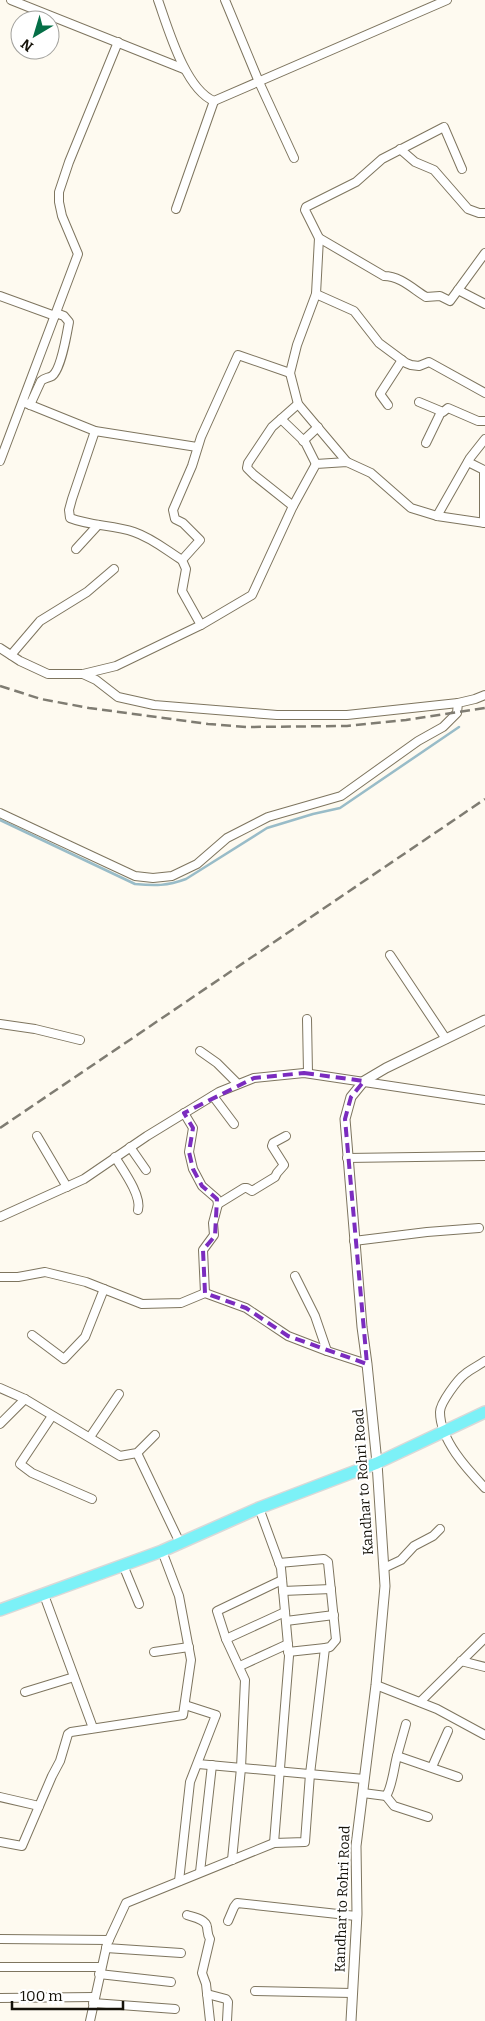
<svg xmlns="http://www.w3.org/2000/svg" width="485" height="2021" viewBox="0 0 485 2021" font-family="Bitter,serif">
	<style>
		.lines { fill: none; stroke-linecap: round; stroke-linejoin: round }
		.stream { stroke: #99bcc8; stroke-width: 2.5 }
		.minor-casing { stroke: #7e755f; stroke-width: 10 }
		.tertiary-casing { stroke: #7e755f; stroke-width: 11 }
		.primary-casing { stroke: #dad9d8; stroke-width: 14 }
		.minor { stroke: #fff; stroke-width: 8 }
		.tertiary { stroke: #fff; stroke-width: 9 }
		.primary { stroke: #7cf1f7; stroke-width: 11 }
		.rail { stroke: #7f7c72; stroke-width: 2.5; stroke-dasharray: 10 5; stroke-linecap: butt }
		.marked { fill: none; stroke: #7b2cbf; stroke-width: 4; stroke-dasharray: 10 6; stroke-linejoin: round }
		.labels { text-anchor: middle; stroke-width: 4; stroke-linejoin: round; paint-order: stroke }
		.street-label { font-size: 14px; fill: #16130a; stroke: #fff }
	</style>
	<rect width="100%" height="100%" fill="#fefaf0"/>
	<g class="lines">
		<path class="stream" d="M0 820 135 884C155 886 167 886 186 879L267 828 313 814 340 808 459 727"/>
		<g class="minor-casing">
			<g id="minor">
				<polyline points="11,0 184,69"/>
				<path d="M158 0C168 28 185 89 214 101L447 0"/>
				<polyline points="225,0 259,82 294,158"/>
				<polyline points="400,149 415,162 434,170 468,209 479,213 485,213"/>
				<polyline points="176,209 214,101"/>
				<path d="M319 238 384 276C400 276 413 289 426 297L440 296 450 301 485 253"/>
				<polyline points="458,290 485,304"/>
				<polyline points="316,294 354,311 379,343 406,363 411,365 419,366 429,362 485,393"/>
				<polyline points="0,296 55,316"/>
				<polyline points="23,402 95,431 197,447"/>
				<polyline points="419,402 443,412 448,408 478,421 485,421"/>
				<path d="M30 405 41 381C44 378 48 378 52 376 61 370 67 333 69 322L64 316 56 313"/>
				<polyline points="388,405 380,394 402,360"/>
				<polyline points="281,419 305,442 316,464"/>
				<path d="M95 431 72 499 69 510 70 518C90 526 114 525 134 532 152 538 166 550 182 560"/>
				<polyline points="303,441 318,427"/>
				<polyline points="426,443 441,412"/>
				<polyline points="0,461 78,254 62,216 59,202 59,192 69,162 118,42"/>
				<polyline points="347,462 298,404 290,373 297,345 316,294 319,238 305,210 306,207 356,182 382,159 444,127 462,169"/>
				<polyline points="468,462 484,470 484,523"/>
				<polyline points="293,506 254,475 247,468 248,463 272,427 298,404"/>
				<polyline points="437,516 470,458 485,439"/>
				<polyline points="76,549 98,525"/>
				<polyline points="201,625 182,591 186,569 182,560 200,540 183,523 175,519 173,510 192,466 201,437 238,355 290,373"/>
				<polyline points="0,648 20,661 48,674 83,674 116,666 201,625 252,595 293,506 316,464 347,462 371,473 411,508 437,516 485,523"/>
				<polyline points="11,655 40,621 87,592 114,569"/>
				<polyline points="83,674 96,680 118,697 154,705 277,715 347,715 458,703"/>
				<polyline points="0,813 135,876 153,878 172,876 197,864 227,838 268,817 341,796 418,741 443,727 457,713 458,703 475,699 485,695"/>
				<polyline points="390,955 446,1039"/>
				<polyline points="307,1019 308,1073"/>
				<polyline points="0,1024 35,1029 80,1040"/>
				<polyline points="200,1051 217,1063 238,1084"/>
				<polyline points="213,1096 234,1124"/>
				<polyline points="184,1113 193,1128 189,1152 193,1169 202,1186 217,1199 218,1204 213,1223 214,1235 203,1250 205,1293"/>
				<polyline points="37,1136 67,1187"/>
				<polyline points="130,1147 146,1170"/>
				<path d="M115 1157C123 1170 142 1196 138 1210"/>
				<polyline points="347,1158 485,1156"/>
				<polyline points="218,1204 244,1188 247,1188 252,1191 275,1177 277,1173 284,1165 272,1146 273,1143 286,1136"/>
				<polyline points="0,1217 84,1179 147,1136 219,1092 254,1078 304,1073 485,1100"/>
				<polyline points="354,1241 427,1232 479,1228"/>
				<polyline points="295,1276 315,1316 327,1351"/>
				<polyline points="0,1277 18,1277 45,1272 86,1282 142,1304 181,1303 205,1293 246,1308 288,1336 327,1351 367,1364"/>
				<polyline points="32,1335 64,1359 85,1337 104,1289"/>
				<path d="M485 1361C478 1366 471 1369 465 1374 458 1379 440 1403 440 1412 440 1440 467 1469 485 1488"/>
				<polyline points="0,1388 25,1399 120,1456 137,1453 155,1435"/>
				<polyline points="52,1416 20,1464 32,1473 92,1499"/>
				<polyline points="0,1424 25,1399"/>
				<polyline points="90,1437 119,1394"/>
				<polyline points="137,1453 180,1543"/>
				<polyline points="259,1508 281,1568 289,1656 274,1843"/>
				<polyline points="279,1563 324,1559 328,1562 336,1640 330,1647 325,1648 288,1652"/>
				<polyline points="123,1565 139,1604"/>
				<polyline points="384,1568 401,1560 414,1546 433,1536 440,1529"/>
				<polyline points="283,1591 331,1589"/>
				<polyline points="44,1595 93,1728"/>
				<polyline points="286,1621 334,1615"/>
				<polyline points="226,1639 285,1612"/>
				<polyline points="154,1652 189,1647"/>
				<polyline points="461,1661 485,1667"/>
				<polyline points="240,1666 288,1644"/>
				<polyline points="376,1685 437,1709 485,1735"/>
				<polyline points="25,1692 74,1677"/>
				<polyline points="420,1702 485,1638"/>
				<polyline points="397,1756 406,1724"/>
				<polyline points="198,1764 364,1779"/>
				<polyline points="432,1767 448,1731"/>
				<path d="M363 1793 386 1796C392 1788 394 1767 397 1756L458 1777"/>
				<polyline points="386,1796 394,1806 428,1817"/>
				<polyline points="0,1797 39,1806"/>
				<polyline points="0,1842 22,1846 52,1776 60,1761 68,1734 71,1732 183,1715 191,1660 179,1596 162,1551"/>
				<polyline points="232,1860 241,1768 245,1680 226,1639 217,1611 282,1580"/>
				<polyline points="200,1872 212,1765"/>
				<polyline points="179,1881 190,1782 216,1715 185,1705"/>
				<path d="M187 1915C193 1917 206 1919 207 1927 208 1932 207 1934 210 1939L202 1973 206 1984 210 2021"/>
				<polyline points="228,1921 234,1907 237,1903 356,1916"/>
				<polyline points="0,1939 109,1940"/>
				<polyline points="106,1948 181,1953"/>
				<polyline points="0,1967 101,1967"/>
				<polyline points="99,1974 171,1982"/>
				<polyline points="255,1991 352,1993"/>
				<polyline points="207,1994 226,1999 228,2002 227,2021"/>
				<polyline points="0,1998 94,1997"/>
				<polyline points="93,2003 175,2009"/>
				<polyline points="90,2021 107,1944 126,1903 274,1843 305,1842 310,1774 325,1648"/>
			</g>
		</g>
		<g class="tertiary-casing">
			<polyline id="tertiary" points="351,2021 357,1914 356,1846 376,1685 385,1586 377,1463 367,1364 362,1327 345,1119 351,1097 364,1081 386,1068 485,1020"/>
		</g>
		<g class="primary-casing">
			<polyline id="primary" points="0,1610 162,1551 259,1508 377,1463 485,1412"/>
		</g>
		<use href="#minor" class="minor"/>
		<use href="#tertiary" class="tertiary"/>
		<use href="#primary" class="primary"/>
		<g class="rail">
			<polyline points="0,686 41,699 89,708 208,724 247,727 347,726 406,720 485,708"/>
			<polyline points="0,1128 485,799"/>
		</g>
	</g>
	<path class="marked" d="M304 1073 364 1081 351 1097 345 1119 367 1364 288 1336 246 1308 205 1293 203 1250 215 1236 217 1199 202 1186 193 1169 189 1152 193 1128 184 1113 254 1078Z"/>
	<g class="labels">
		<g class="street-label">
			<text transform="translate(363 1482) rotate(-94)" y="5">Kandhar to Rohri Road</text>
			<text transform="translate(342 1899) rotate(-88)" y="5">Kandhar to Rohri Road</text>
		</g>
	</g>
	<g transform="translate(35 35) rotate(218)"><circle r="24" fill="#ffffff" stroke="#a2a19d"/>
	<path d="M0-4L9 19L0 12L-9 19Z" fill="#056f47"/>
	<text y="-8" font-size="14" font-weight="bold" text-anchor="middle" fill="#16130a">N</text>
	</g>
	<path d="M12 2001v8h111v-8" fill="none" stroke="#16130a" stroke-width="2.5"/>
	<text x="20" y="2001" font-size="15" fill="#16130a" stroke="#ffffff" stroke-width="4" paint-order="stroke">100 m</text>
</svg>
